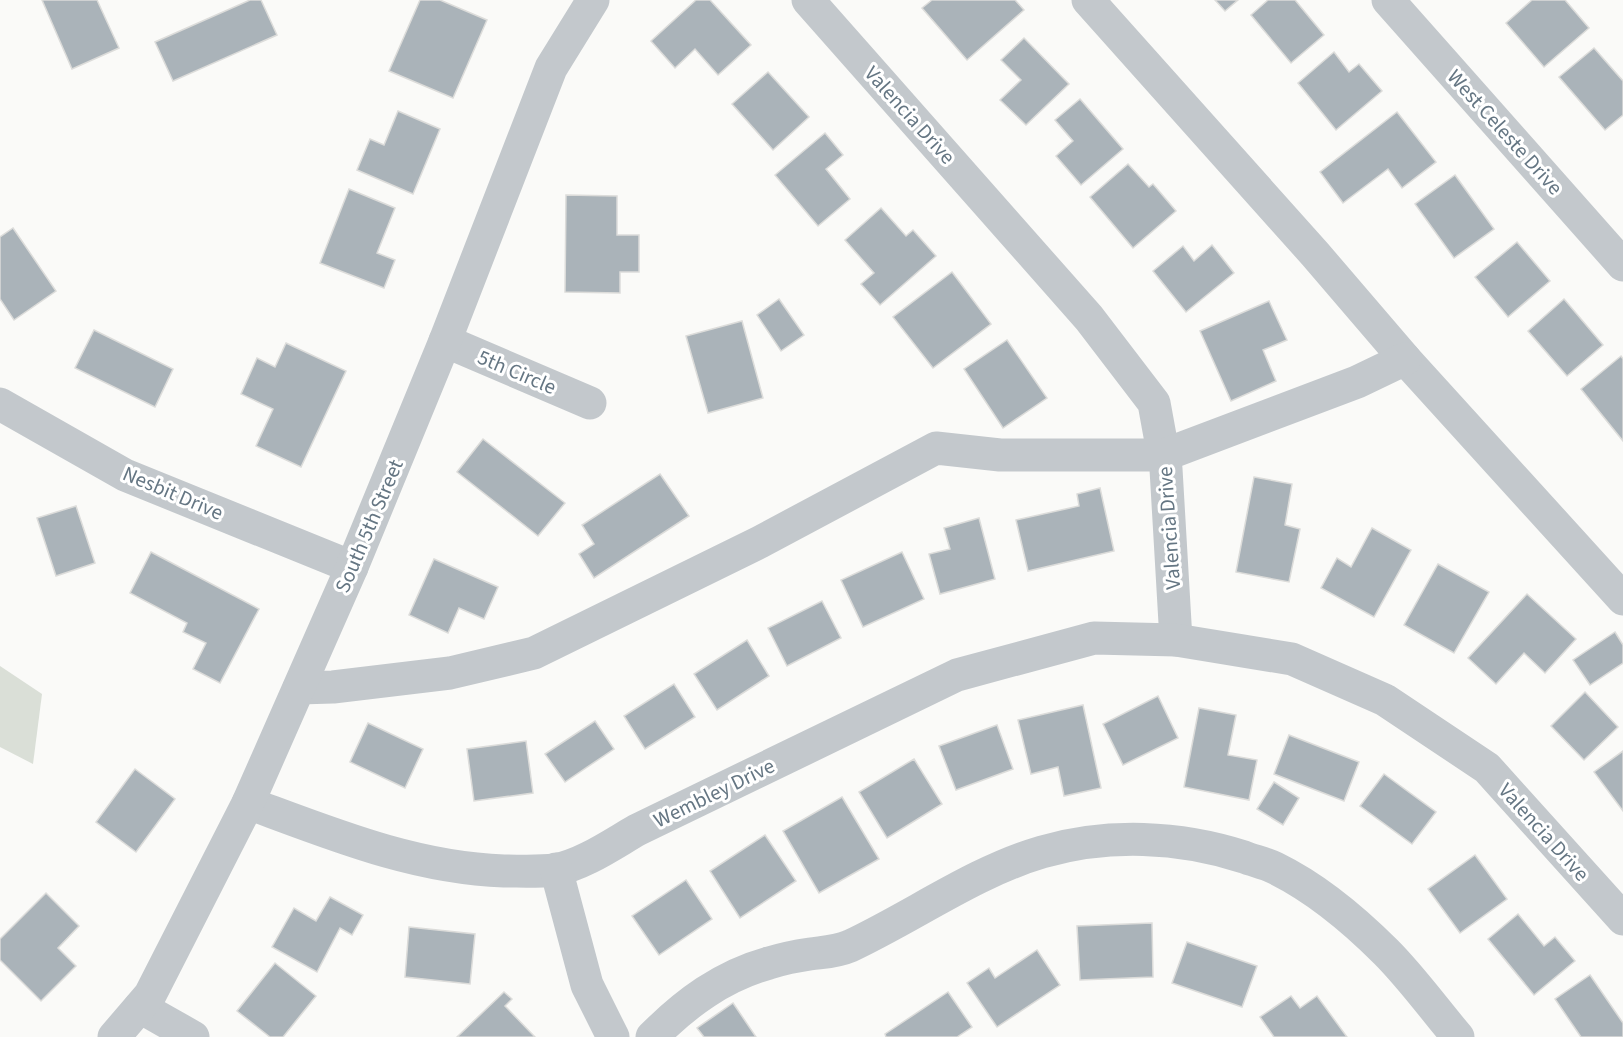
<svg xmlns="http://www.w3.org/2000/svg" width="1623" height="1037" viewBox="0 0 1623 1037" font-family="'Source Sans 3',sans-serif">
	<style>
		.green { fill: #dadfd7 }
		.building { fill: #aab3b9; stroke: #dcdcda; stroke-width: 1.5 }
		.lines { fill: none; stroke-linecap: round; stroke-linejoin: round }
		.minor { stroke: #c3c8cc; stroke-width: 33 }
		.labels { text-anchor: middle; stroke-width: 6; stroke-linejoin: round; paint-order: stroke }
		.street-label { font-size: 21px; fill: #657683; stroke: #fff }
	</style>
	<rect width="100%" height="100%" fill="#fafaf8"/>
	<polygon class="green" points="0,666 42,694 33,764 0,747"/>
	<g class="building">
		<polygon points="42,0 97,0 119,48 72,69"/>
		<polygon points="250,0 261,0 277,35 173,81 155,42"/>
		<polygon points="420,0 440,0 487,20 453,98 389,71"/>
		<polygon points="696,0 710,0 751,45 718,75 695,49 675,68 651,41"/>
		<polygon points="932,0 1015,0 1024,10 967,60 922,8"/>
		<polygon points="1215,0 1238,0 1225,11"/>
		<polygon points="1268,0 1295,0 1324,35 1291,63 1251,15"/>
		<polygon points="1532,0 1565,0 1589,28 1544,67 1506,23"/>
		<polygon points="1024,38 1069,84 1026,125 1000,100 1021,80 1001,60"/>
		<polygon points="1594,48 1623,81 1623,115 1605,130 1559,77"/>
		<polygon points="1334,52 1349,72 1359,64 1382,91 1336,130 1298,83"/>
		<polygon points="768,72 809,117 773,150 732,104"/>
		<polygon points="1080,99 1123,149 1081,185 1056,156 1073,141 1055,120"/>
		<polygon points="398,111 440,129 413,194 357,170 370,139 384,145"/>
		<polygon points="1397,112 1436,162 1402,188 1388,169 1343,203 1320,172"/>
		<polygon points="825,133 843,155 826,169 850,199 818,226 775,175"/>
		<polygon points="1128,164 1149,187 1153,184 1176,211 1133,248 1090,197"/>
		<polygon points="1455,175 1494,229 1454,258 1415,204"/>
		<polygon points="349,189 395,208 377,253 395,260 384,288 320,263"/>
		<polygon points="566,195 617,196 617,235 639,235 639,272 620,272 620,293 565,292"/>
		<polygon points="881,208 906,236 913,230 936,256 880,305 861,284 874,273 845,240"/>
		<polygon points="13,228 56,291 14,320 0,299 0,237"/>
		<polygon points="1517,242 1550,281 1508,317 1475,277"/>
		<polygon points="1212,245 1234,273 1186,312 1153,271 1183,246 1194,261"/>
		<polygon points="952,272 991,324 933,368 893,317"/>
		<polygon points="779,299 804,335 781,351 757,315"/>
		<polygon points="1564,299 1603,345 1567,376 1528,331"/>
		<polygon points="1269,301 1287,340 1263,350 1276,381 1231,401 1200,331"/>
		<polygon points="742,321 763,398 708,413 686,336"/>
		<polygon points="94,330 173,369 155,407 75,368"/>
		<polygon points="1007,340 1047,398 1003,428 964,369"/>
		<polygon points="286,343 346,371 301,467 256,446 273,409 241,394 257,358 275,367"/>
		<polygon points="1621,356 1623,359 1623,441 1581,389"/>
		<polygon points="483,439 565,503 538,536 457,472"/>
		<polygon points="660,474 689,516 594,578 579,554 594,544 582,525"/>
		<polygon points="1254,477 1292,484 1285,525 1300,529 1289,582 1236,572"/>
		<polygon points="1100,488 1114,551 1028,571 1016,520 1079,506 1077,494"/>
		<polygon points="76,506 95,563 56,576 37,518"/>
		<polygon points="979,518 995,579 940,594 929,554 950,549 944,528"/>
		<polygon points="1372,528 1411,550 1374,617 1321,588 1337,558 1351,567"/>
		<polygon points="151,552 259,609 220,683 193,669 206,643 183,632 187,623 130,593"/>
		<polygon points="902,552 924,599 863,627 841,580"/>
		<polygon points="434,559 498,587 484,619 459,608 448,633 409,615"/>
		<polygon points="1438,564 1489,592 1454,653 1404,625"/>
		<polygon points="1527,594 1576,639 1545,673 1524,653 1496,684 1468,658"/>
		<polygon points="822,601 841,638 787,666 768,628"/>
		<polygon points="1615,632 1623,645 1623,663 1590,685 1573,660"/>
		<polygon points="747,640 769,676 717,710 694,674"/>
		<polygon points="674,684 695,717 645,749 624,716"/>
		<polygon points="1585,692 1618,727 1584,760 1551,726"/>
		<polygon points="1158,696 1178,738 1123,765 1103,724"/>
		<polygon points="1083,705 1101,788 1064,796 1058,767 1031,774 1018,720"/>
		<polygon points="1199,708 1236,715 1228,755 1257,760 1249,800 1184,787"/>
		<polygon points="595,721 614,749 565,782 545,754"/>
		<polygon points="368,723 423,749 405,788 350,762"/>
		<polygon points="997,725 1013,769 956,790 939,746"/>
		<polygon points="1289,735 1359,762 1344,801 1274,774"/>
		<polygon points="526,741 533,793 474,801 467,749"/>
		<polygon points="1623,751 1623,811 1594,772"/>
		<polygon points="914,759 942,804 887,838 859,792"/>
		<polygon points="135,769 175,799 136,852 96,822"/>
		<polygon points="1384,774 1436,812 1412,844 1360,806"/>
		<polygon points="1274,782 1299,798 1283,825 1257,809"/>
		<polygon points="842,797 879,859 819,893 783,831"/>
		<polygon points="765,835 796,881 740,918 710,871"/>
		<polygon points="1475,855 1507,899 1460,933 1428,889"/>
		<polygon points="686,880 712,919 659,955 632,916"/>
		<polygon points="46,893 79,926 58,948 76,966 41,1001 0,960 0,939"/>
		<polygon points="330,897 363,915 352,935 340,928 317,972 272,947 294,908 316,921"/>
		<polygon points="1518,914 1544,946 1555,937 1575,961 1534,995 1488,939"/>
		<polygon points="1152,923 1153,977 1080,980 1077,926"/>
		<polygon points="409,927 475,934 470,984 405,977"/>
		<polygon points="1187,942 1257,966 1242,1007 1172,983"/>
		<polygon points="1037,950 1060,985 997,1027 967,983 989,968 995,978"/>
		<polygon points="275,963 316,996 283,1037 270,1037 237,1011"/>
		<polygon points="1590,975 1623,1023 1623,1037 1581,1037 1555,999"/>
		<polygon points="504,992 512,999 505,1006 535,1037 457,1037"/>
		<polygon points="948,992 972,1027 957,1037 886,1037 885,1034"/>
		<polygon points="1291,996 1300,1008 1317,996 1347,1037 1274,1037 1260,1017"/>
		<polygon points="733,1003 756,1037 704,1037 697,1028"/>
	</g>
	<g class="lines">
		<g class="minor">
			<polyline points="808,0 1089,318 1154,403 1166,469 1176,640"/>
			<polyline points="1088,0 1315,254 1405,359 1623,599"/>
			<polyline points="1388,0 1623,265"/>
			<polyline points="445,341 590,403"/>
			<polyline points="0,404 125,475 352,567"/>
			<polyline points="299,688 333,687 450,673 534,653 760,542 936,448 1000,455 1164,455 1357,382 1405,359"/>
			<path d="M248 803C332 834 414 868 504 871 521 871 538 872 555 870 584 864 611 845 637 830L957 675 1094 638 1176 640 1292 659 1385 700 1487 768 1623 919"/>
			<polyline points="556,869 587,985 613,1037"/>
			<polyline points="140,1007 193,1037"/>
			<polyline points="114,1037 150,995 248,803 352,567 445,341 551,68 593,0"/>
			<path d="M652 1037C686 1003 722 976 769 963 782 959 796 956 810 954 825 952 836 952 850 946 914 916 974 872 1042 852 1108 833 1179 836 1244 857 1254 861 1265 863 1275 868 1316 888 1354 920 1386 952 1412 978 1434 1009 1458 1037"/>
		</g>
	</g>
	<g class="labels">
		<g class="street-label">
			<text transform="translate(910 115) rotate(48)" y="7">Valencia Drive</text>
			<text transform="translate(1505 132) rotate(48)" y="7">West Celeste Drive</text>
			<text transform="translate(517 372) rotate(23)" y="7">5th Circle</text>
			<text transform="translate(173 493) rotate(23)" y="7">Nesbit Drive</text>
			<text transform="translate(369 526) rotate(-67)" y="7">South 5th Street</text>
			<text transform="translate(1169 528) rotate(-94)" y="7">Valencia Drive</text>
			<text transform="translate(714 793) rotate(-26)" y="7">Wembley Drive</text>
			<text transform="translate(1544 832) rotate(48)" y="7">Valencia Drive</text>
		</g>
	</g>
</svg>
